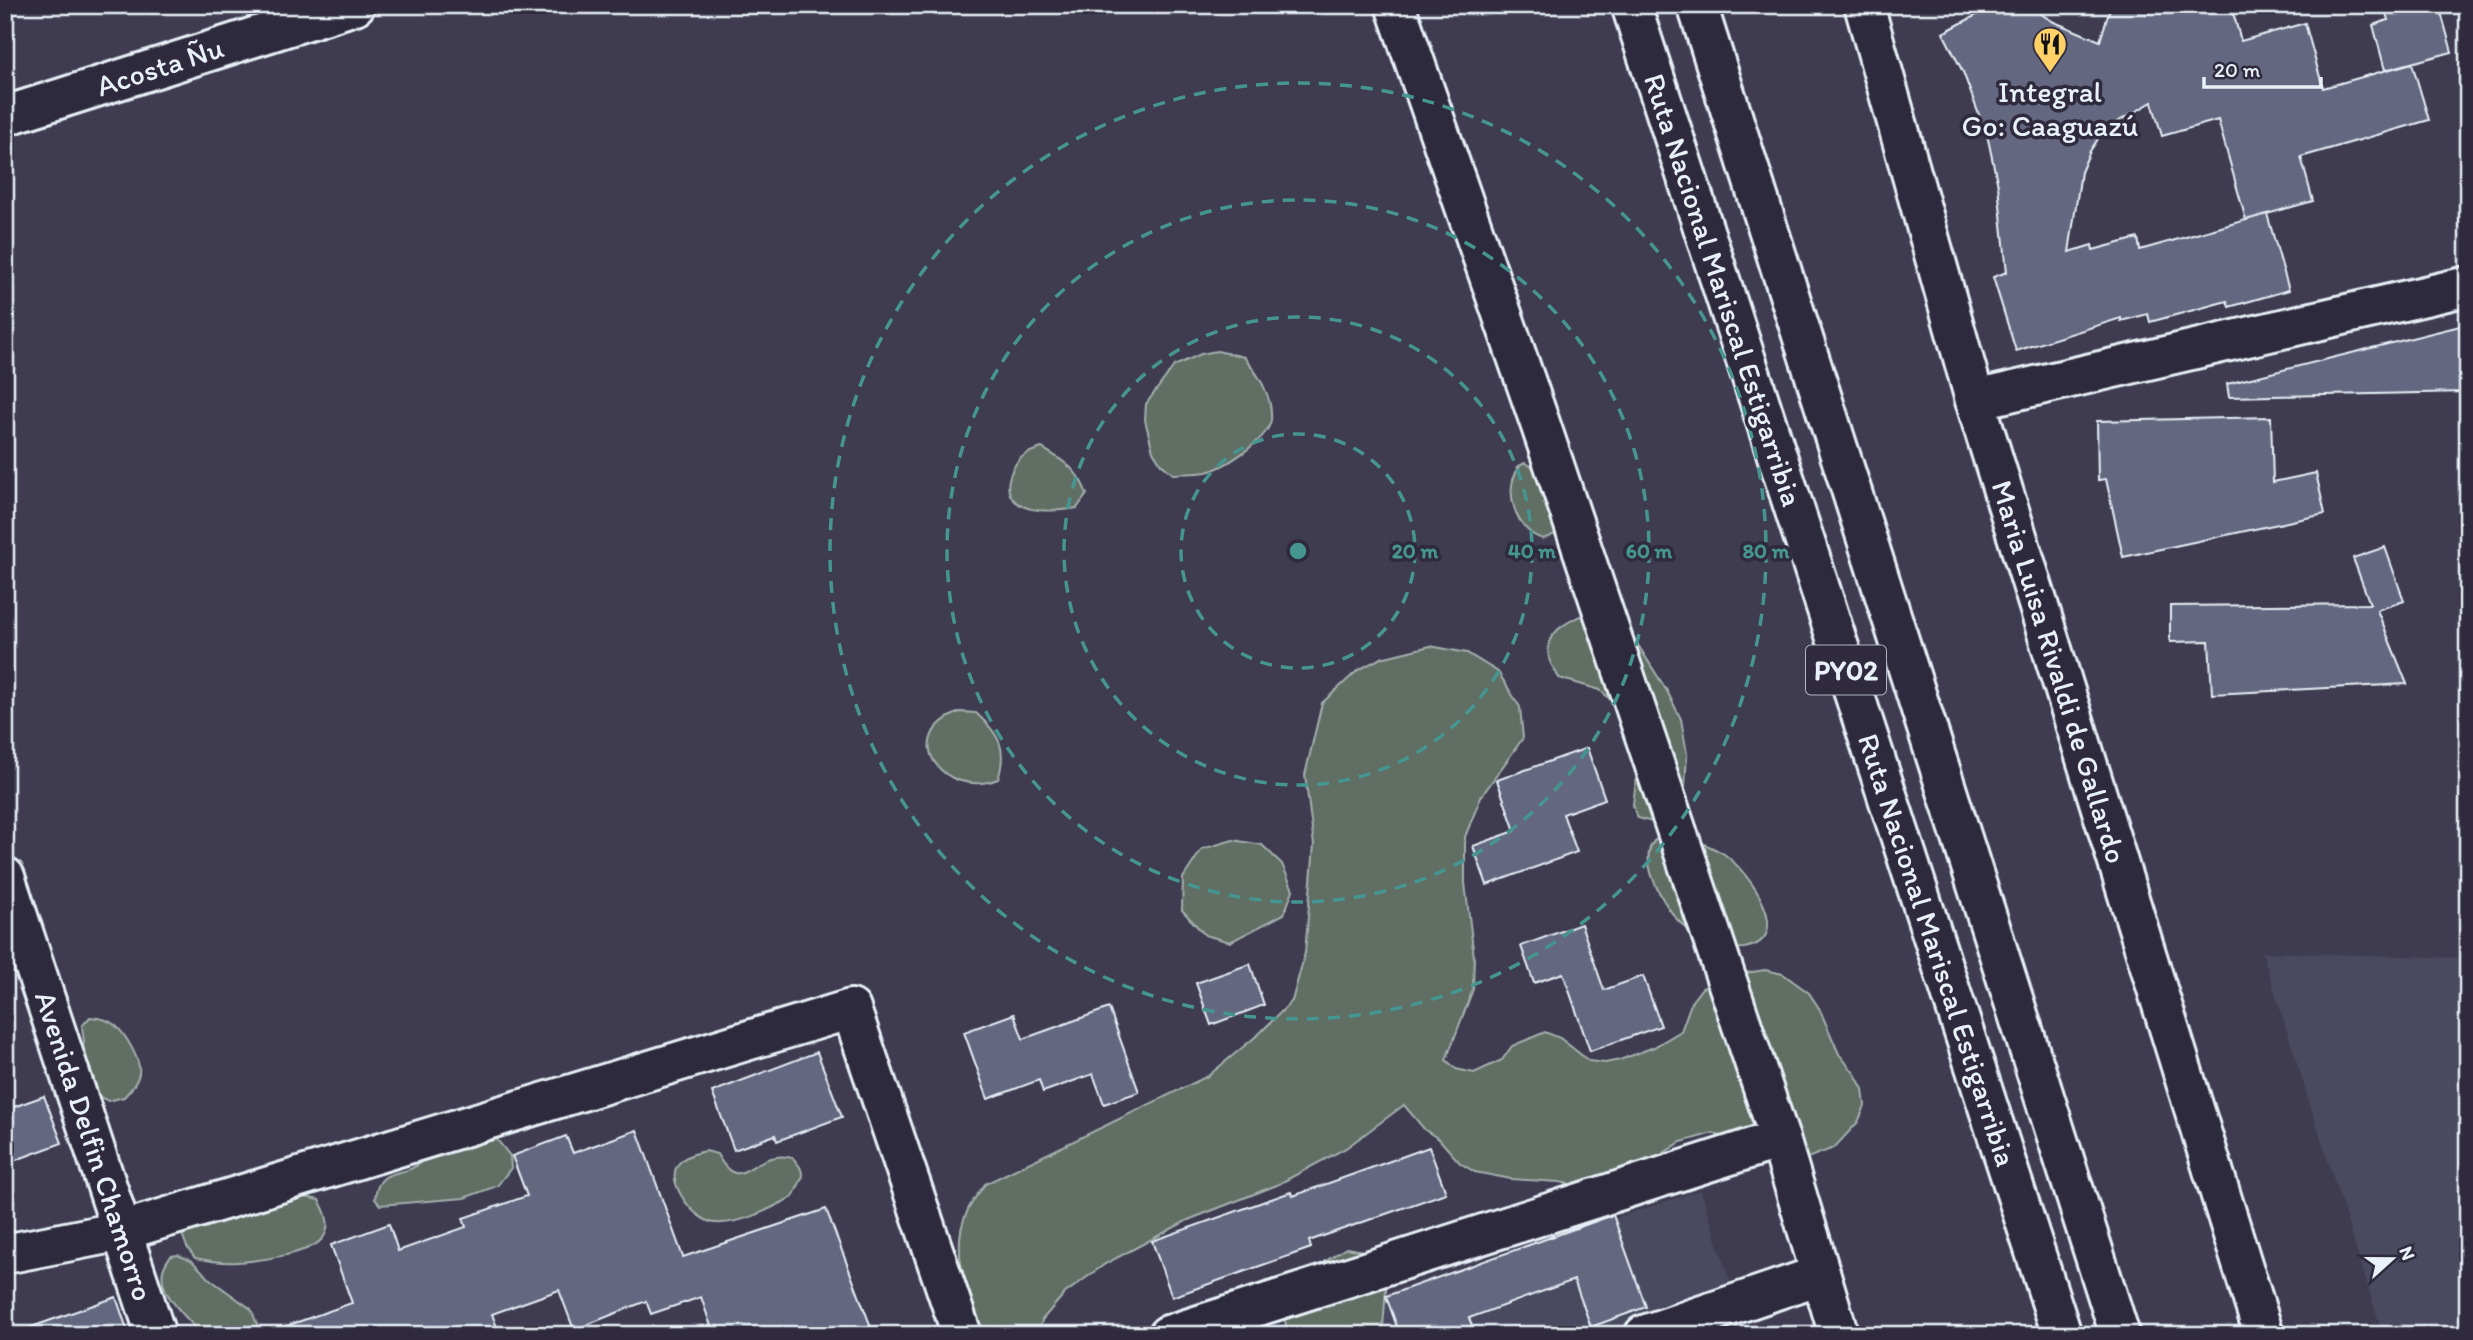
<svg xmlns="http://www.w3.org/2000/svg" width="2473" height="1340" viewBox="0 0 2473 1340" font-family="Itim,sans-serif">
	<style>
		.built { fill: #4a495f }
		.green { fill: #616e63; stroke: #a4b0ae; stroke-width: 2 }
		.building { fill: #646780; stroke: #e8f1f8; stroke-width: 2 }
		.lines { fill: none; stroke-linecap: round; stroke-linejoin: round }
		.minor-casing { stroke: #e8f1f8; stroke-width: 44 }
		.highway-casing { stroke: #e8f1f8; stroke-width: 44 }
		.minor { stroke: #2f2a3d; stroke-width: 38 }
		.highway { stroke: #2f2a3d; stroke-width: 38 }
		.ring { fill: none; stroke: #459590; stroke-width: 3.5; stroke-dasharray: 12 9 }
		.labels { text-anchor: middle; stroke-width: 7; stroke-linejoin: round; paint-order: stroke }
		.shield { fill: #2f2a3d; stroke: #b0b5c0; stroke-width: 2 }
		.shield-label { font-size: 28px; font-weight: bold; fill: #e8f1f8 }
		.street-label { font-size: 30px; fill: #e8f1f8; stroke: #2f2a3d }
		.poi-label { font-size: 30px; fill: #e8f1f8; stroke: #2f2a3d }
		.centre { fill: #459590; stroke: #2f2a3d; stroke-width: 3.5 }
		.ring-label { font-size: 21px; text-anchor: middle; font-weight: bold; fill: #459590; stroke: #2f2a3d; stroke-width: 7; stroke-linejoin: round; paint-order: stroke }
	</style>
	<rect width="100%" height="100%" fill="#3f3c51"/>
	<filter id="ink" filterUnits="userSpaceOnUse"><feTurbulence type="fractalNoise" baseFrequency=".0143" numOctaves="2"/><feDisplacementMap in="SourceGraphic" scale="14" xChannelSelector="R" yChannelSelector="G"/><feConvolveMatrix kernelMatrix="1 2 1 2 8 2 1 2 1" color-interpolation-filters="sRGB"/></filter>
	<g filter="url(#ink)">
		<g class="built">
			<polygon points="2262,952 2468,958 2468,1335 2383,1335"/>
			<polygon points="1701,1190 1747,1335 1255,1335"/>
		</g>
		<g class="green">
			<path d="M1217 351 1244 357C1258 374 1273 396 1271 420 1269 439 1224 468 1206 472 1195 474 1184 473 1173 474L1161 464 1153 451 1145 420 1146 404 1174 366 1201 354Z"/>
			<path d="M1042 448C1065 462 1077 468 1087 494L1077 508C1059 511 1031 514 1016 502 1000 489 1012 463 1026 454 1031 451 1037 450 1042 448Z"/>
			<path d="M1525 463 1547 476 1558 533 1543 539C1516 532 1502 489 1519 468L1517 467Z"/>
			<path d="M1586 613 1631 634 1667 691 1681 719 1687 754 1685 787 1670 816 1652 822 1638 818 1633 805 1639 755 1625 713 1600 690 1559 678C1556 672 1550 664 1549 658 1544 632 1567 622 1586 613Z"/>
			<path d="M1430 646 1467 653 1498 672 1520 707 1523 738 1481 797 1465 837V883L1474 957 1473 989 1446 1060 1456 1069 1474 1073 1502 1060 1512 1046 1545 1032 1560 1038 1589 1061 1605 1063 1620 1060 1654 1047 1681 1031 1692 1001 1702 988 1733 975 1765 970 1783 974 1809 993 1819 1008 1839 1054 1855 1074 1863 1089 1865 1106 1858 1122 1834 1148 1789 1165 1713 1133 1681 1142 1623 1179 1592 1188 1559 1182 1511 1179 1475 1172 1460 1163 1439 1139 1425 1130 1404 1105 1346 1148 1277 1185 1188 1220 1105 1264 1064 1294 1042 1320 1039 1335H984C970 1298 948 1251 967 1212 971 1202 979 1193 985 1184L1208 1076 1260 1033 1292 1001 1305 953 1314 845 1305 775 1322 703 1358 670 1381 658Z"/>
			<path d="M960 712 976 713C999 734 1008 748 998 779 943 800 897 736 960 712Z"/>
			<path d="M1680 833C1694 840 1711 846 1724 854 1748 871 1798 939 1744 948 1730 950 1722 951 1709 943 1697 936 1684 928 1675 917 1661 900 1630 847 1664 835 1669 833 1676 834 1680 833Z"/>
			<polygon points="1233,840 1262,845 1282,864 1293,890 1284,914 1230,942 1205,935 1182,910 1183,878 1202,849"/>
			<path d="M90 1017C100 1018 108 1019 116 1026 125 1034 142 1061 139 1074 137 1082 130 1091 124 1097L108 1101 94 1094 80 1054 84 1042 82 1026Z"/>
			<path d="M495 1137 510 1156 511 1168 497 1186 464 1198 380 1205 375 1199C378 1163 406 1180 423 1160 427 1157 427 1149 429 1144Z"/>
			<path d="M706 1151 717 1154C738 1193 747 1161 776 1157 781 1156 788 1157 793 1158L800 1167 803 1176 793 1197C772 1208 740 1225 715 1223 696 1222 666 1184 677 1166 683 1156 696 1153 706 1151Z"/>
			<path d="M291 1194 319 1200C326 1212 333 1228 321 1240 308 1254 258 1261 238 1262 223 1263 209 1261 195 1258L187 1247 182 1234 186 1226Z"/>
			<path d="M1346 1248 1369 1252 1387 1277 1383 1327 1378 1335H1289C1287 1328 1283 1319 1285 1313 1292 1282 1321 1263 1346 1248Z"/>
			<path d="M178 1255 192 1261 211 1280 251 1309 257 1324V1335H202C184 1313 145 1285 171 1256Z"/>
		</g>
		<g class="building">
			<polygon points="1995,5 2026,5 2054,22 2100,41 2111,5 2231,5 2241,41 2305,23 2323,88 2412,63 2429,120 2301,157 2313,201 2246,220 2218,120 2162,136 2152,102 2104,130 2090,151 2081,172 2069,252 2092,245 2093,250 2138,238 2140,250 2267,214 2289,290 2229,307 2227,301 2150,322 2148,314 2121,321 2121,318 2016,351 1993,277 2007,272 1998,186 1988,139 1963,72 1943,33"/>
			<polygon points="2384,5 2439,5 2452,52 2385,70 2373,25 2388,20"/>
			<polygon points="2468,324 2468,392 2229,397 2227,384"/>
			<polygon points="2271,417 2273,482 2316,473 2325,514 2123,557 2106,479 2098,480 2097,421"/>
			<polygon points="2385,547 2404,601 2377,610 2407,684 2212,694 2209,641 2170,642 2170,606 2370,604 2353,558"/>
			<polygon points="1587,748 1605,799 1563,814 1577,852 1487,885 1473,846 1515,831 1497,780"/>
			<polygon points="1581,924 1604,990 1643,976 1661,1026 1590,1051 1563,973 1534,983 1521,946"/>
			<polygon points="1250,964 1264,1005 1211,1025 1196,983"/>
			<polygon points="1109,1008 1139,1092 1104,1104 1093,1074 1043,1092 1039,1080 988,1099 964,1032 1014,1014 1023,1039"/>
			<polygon points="817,1052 842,1117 777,1141 775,1135 734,1150 712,1092"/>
			<polygon points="44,1096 62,1143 5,1164 5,1110"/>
			<polygon points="637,1130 683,1257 826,1209 874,1335 714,1335 701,1297 651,1314 646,1301 574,1330 559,1290 492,1314 500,1335 276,1335 275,1330 352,1303 331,1245 389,1224 398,1251 466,1227 463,1218 527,1196 512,1156 566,1136 573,1153"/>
			<polygon points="1429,1147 1446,1193 1309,1241 1311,1248 1172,1297 1152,1241 1291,1192 1293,1196"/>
			<polygon points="1613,1215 1646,1307 1591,1327 1574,1280 1469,1318 1476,1335 1400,1335 1386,1296"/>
			<polygon points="116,1297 129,1335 23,1335 23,1330"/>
		</g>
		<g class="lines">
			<g class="minor-casing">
				<g id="minor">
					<polyline points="1395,5 1541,426 1780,1139 1839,1335"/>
					<polyline points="1864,5 1975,400 2264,1335"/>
					<polyline points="5,116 355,5"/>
					<polyline points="1975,400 2468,286"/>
					<polyline points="5,877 156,1335"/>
					<polyline points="5,1254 122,1231 851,1009 962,1335"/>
					<polyline points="1168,1335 1780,1139"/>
					<polyline points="1644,1335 1820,1275"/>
				</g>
			</g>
			<g class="highway-casing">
				<g id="highway">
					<polyline points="1631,5 2062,1335"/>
					<polyline points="1697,5 2120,1335"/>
				</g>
			</g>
			<use href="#minor" class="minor"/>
			<use href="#highway" class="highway"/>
		</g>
	</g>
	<g class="ring">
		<circle cx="1298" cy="551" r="117"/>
		<circle cx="1298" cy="551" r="234"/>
		<circle cx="1298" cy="551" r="351"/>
		<circle cx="1298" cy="551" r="468"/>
	</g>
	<defs>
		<g id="restaurant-pin" transform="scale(1.75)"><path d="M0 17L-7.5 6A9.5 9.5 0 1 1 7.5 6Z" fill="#ffd166" stroke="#2f2a3d"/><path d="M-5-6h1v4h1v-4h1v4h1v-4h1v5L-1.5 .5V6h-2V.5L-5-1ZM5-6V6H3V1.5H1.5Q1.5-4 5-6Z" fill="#111"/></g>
	</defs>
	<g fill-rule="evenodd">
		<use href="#restaurant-pin" x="2050" y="44"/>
	</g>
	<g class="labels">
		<rect class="shield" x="1806" y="645.5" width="80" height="49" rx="5"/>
		<g class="shield-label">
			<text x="1846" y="680">PY02</text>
		</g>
		<g class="street-label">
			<text transform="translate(160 67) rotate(-18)" y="10">Acosta Ñu</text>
			<text transform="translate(1723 290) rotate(72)" y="10">Ruta Nacional Mariscal Estigarribia</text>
			<text transform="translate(2059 672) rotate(73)" y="10">Maria Luisa Rivaldi de Gallardo</text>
			<text transform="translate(1937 950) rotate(72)" y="10">Ruta Nacional Mariscal Estigarribia</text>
			<text transform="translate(94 1146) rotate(72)" y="10">Avenida Delfin Chamorro</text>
		</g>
		<g class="poi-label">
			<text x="2050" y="102">Integral<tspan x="2050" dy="34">Go: Caaguazú</tspan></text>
		</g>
	</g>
	<circle cx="1298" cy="551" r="10" class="centre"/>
	<g class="ring-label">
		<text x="1415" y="558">20 m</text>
		<text x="1532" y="558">40 m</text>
		<text x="1649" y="558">60 m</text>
		<text x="1766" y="558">80 m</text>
	</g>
	<rect width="2473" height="1340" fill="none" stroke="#2f2a3d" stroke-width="28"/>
	<rect x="14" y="14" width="2445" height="1312" fill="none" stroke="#e8f1f8" stroke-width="2.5" filter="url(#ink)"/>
	<g transform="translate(2392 1259) rotate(69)" stroke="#2f2a3d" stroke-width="5" paint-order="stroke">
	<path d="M0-5L12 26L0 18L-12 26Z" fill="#e8f1f8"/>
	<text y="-10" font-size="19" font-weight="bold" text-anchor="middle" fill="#e8f1f8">N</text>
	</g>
	<path d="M2204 77v10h117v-10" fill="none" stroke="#e8f1f8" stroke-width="3.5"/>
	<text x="2214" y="77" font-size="21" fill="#e8f1f8" stroke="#2f2a3d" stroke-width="5" paint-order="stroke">20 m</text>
</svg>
